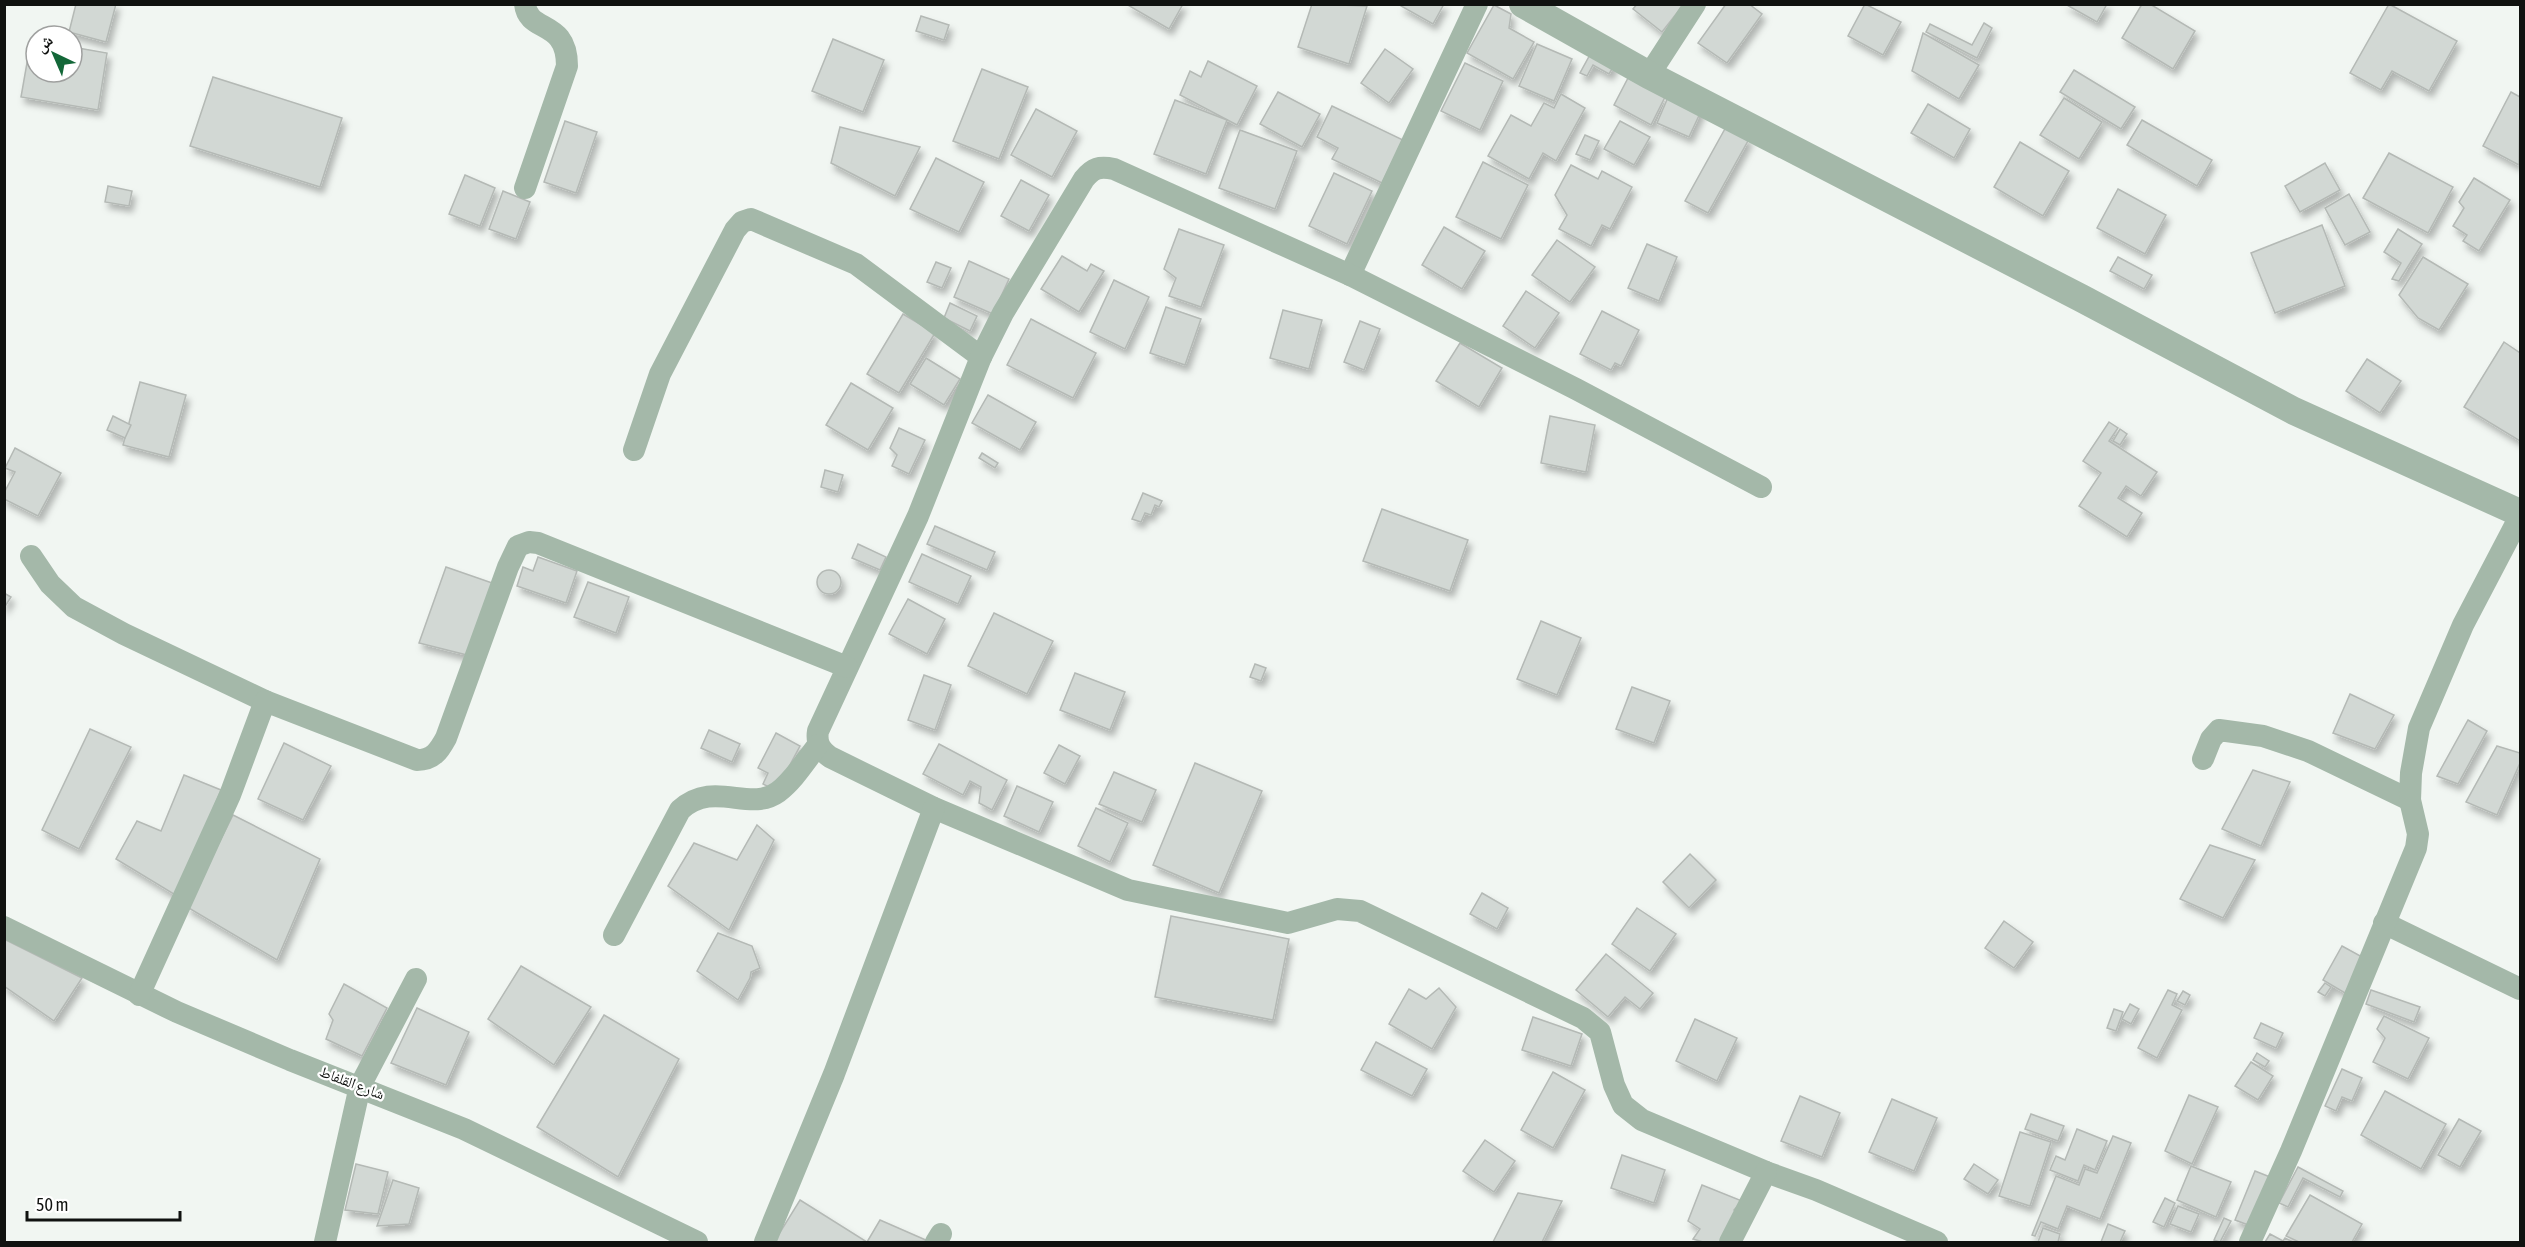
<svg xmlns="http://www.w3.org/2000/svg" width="2525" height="1247" viewBox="0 0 2525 1247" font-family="'Asap Condensed','Noto Naskh Arabic',sans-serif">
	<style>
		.building { fill: #d2d8d4; stroke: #b4b9b5; stroke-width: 1.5; filter: url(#shadow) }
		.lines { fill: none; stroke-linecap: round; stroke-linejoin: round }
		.minor { stroke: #a4b8a9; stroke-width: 22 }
		.tertiary { stroke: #a4b8a9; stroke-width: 28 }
		.labels { text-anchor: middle; stroke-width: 4.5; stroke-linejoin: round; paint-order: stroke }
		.street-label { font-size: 15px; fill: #101210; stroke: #fff }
	</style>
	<defs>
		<filter id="shadow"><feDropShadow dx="3.5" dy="6" stdDeviation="3" flood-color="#0004"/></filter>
	</defs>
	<rect width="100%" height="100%" fill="#f1f6f2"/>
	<g class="building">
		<polygon points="76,4 116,4 106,42 69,32"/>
		<polygon points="1126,4 1183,4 1169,29"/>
		<polygon points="1312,4 1367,6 1349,64 1298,47"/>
		<polygon points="1402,4 1444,4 1433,24 1401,6"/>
		<polygon points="1637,4 1684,4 1662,32 1633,9"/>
		<polygon points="1726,4 1749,4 1762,14 1727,63 1698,43"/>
		<polygon points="1865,4 1901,22 1883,55 1848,36"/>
		<polygon points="2065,4 2107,4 2097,22"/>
		<polygon points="2142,4 2150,4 2195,31 2173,69 2122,38"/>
		<polygon points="2389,4 2457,41 2429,91 2392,71 2381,90 2350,73"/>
		<polygon points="1494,5 1511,14 1509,28 1534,42 1513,79 1467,53"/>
		<polygon points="921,16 949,25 944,40 916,31"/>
		<polygon points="1984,23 1992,28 1977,58 1926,32 1930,24 1972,45"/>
		<polygon points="1923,33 1979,65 1959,99 1912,71"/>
		<polygon points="833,39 884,60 863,112 812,91"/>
		<polygon points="31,40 36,41 36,72 72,72 72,47 107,53 98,110 21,97"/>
		<polygon points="1537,44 1572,59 1554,101 1519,86"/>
		<polygon points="1385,49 1413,69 1389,103 1361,83"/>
		<polygon points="1592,51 1615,64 1609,74 1593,65 1587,76 1580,73"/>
		<polygon points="1208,61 1257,86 1237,125 1180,95 1190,71 1201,77"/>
		<polygon points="1465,63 1503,81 1480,130 1441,111"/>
		<polygon points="982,69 1028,87 999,159 953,141"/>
		<polygon points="2074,70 2135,107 2121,129 2060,92"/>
		<polygon points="213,77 342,118 320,187 190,146"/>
		<polygon points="1628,78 1665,97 1651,125 1614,105"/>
		<polygon points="1278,92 1320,114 1302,147 1260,124"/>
		<polygon points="2511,92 2520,97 2519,165 2483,146"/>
		<polygon points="1561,94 1585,108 1556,161 1543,153 1529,179 1488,156 1511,115 1531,126 1544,103 1554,108"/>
		<polygon points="1669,95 1702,109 1689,137 1657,123"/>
		<polygon points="2064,98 2102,122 2079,159 2040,135"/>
		<polygon points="1175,100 1227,120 1206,174 1154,154"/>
		<polygon points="1928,104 1970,129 1954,158 1911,133"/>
		<polygon points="1332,106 1403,140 1382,183 1332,159 1338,148 1317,137"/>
		<polygon points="1036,109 1077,131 1052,177 1011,155"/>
		<polygon points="2142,120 2212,160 2197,186 2127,145"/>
		<polygon points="565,121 597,132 576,193 544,182"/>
		<polygon points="1620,121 1650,137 1634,165 1604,149"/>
		<polygon points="840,127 920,147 895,196 831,163"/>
		<polygon points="1726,127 1749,139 1708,213 1685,201"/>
		<polygon points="1240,130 1297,151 1275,209 1219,188"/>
		<polygon points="1585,135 1599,141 1590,160 1576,154"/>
		<polygon points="2020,142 2069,171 2043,216 1994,187"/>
		<polygon points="2389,153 2453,187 2428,233 2363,198"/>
		<polygon points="936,158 984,182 959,232 910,209"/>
		<polygon points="1483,162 1528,185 1501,239 1456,217"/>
		<polygon points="2325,163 2340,190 2300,212 2285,186"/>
		<polygon points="1571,165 1598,179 1602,171 1632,187 1610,229 1602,225 1591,246 1559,229 1567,215 1555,195"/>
		<polygon points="1334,173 1372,191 1347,244 1309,226"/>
		<polygon points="465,175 495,188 480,226 449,214"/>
		<polygon points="2474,178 2510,200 2479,251 2463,241 2467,235 2453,226 2464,208 2459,202"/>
		<polygon points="1021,180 1049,195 1029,231 1001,216"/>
		<polygon points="108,186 132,191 129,206 105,202"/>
		<polygon points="2118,189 2166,215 2145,254 2097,228"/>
		<polygon points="503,191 530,202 516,239 489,229"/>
		<polygon points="2349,194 2370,232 2345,245 2325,208"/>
		<polygon points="2322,225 2345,286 2275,313 2251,253"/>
		<polygon points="1444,227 1485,251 1462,289 1422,265"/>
		<polygon points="1179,229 1224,245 1201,307 1169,296 1176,278 1164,269"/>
		<polygon points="2398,229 2422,244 2399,281 2392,279 2401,263 2384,252"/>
		<polygon points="1557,240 1595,267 1570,302 1532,275"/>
		<polygon points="1647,244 1677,257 1659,301 1628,288"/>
		<polygon points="1062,256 1087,271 1091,264 1104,271 1079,312 1041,289"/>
		<polygon points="2118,257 2152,275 2144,289 2110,271"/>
		<polygon points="2423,257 2468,284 2439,330 2418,318 2399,295"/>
		<polygon points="969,261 1009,279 993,314 954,297"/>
		<polygon points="936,262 951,268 942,288 927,282"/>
		<polygon points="1114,280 1149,297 1125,349 1090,332"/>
		<polygon points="1526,291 1559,313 1535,348 1503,326"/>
		<polygon points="950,303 977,316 970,331 944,318"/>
		<polygon points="1166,307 1201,319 1185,365 1150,353"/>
		<polygon points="1283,310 1322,320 1309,369 1270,358"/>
		<polygon points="1602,311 1639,330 1621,366 1615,363 1611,370 1580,354"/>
		<polygon points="903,314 935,333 899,393 867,374"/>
		<polygon points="1031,319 1096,353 1073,398 1007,365"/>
		<polygon points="1360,321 1380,329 1364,370 1344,362"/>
		<polygon points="2504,342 2520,353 2520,441 2464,407"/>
		<polygon points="1460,343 1502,368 1479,407 1436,381"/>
		<polygon points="926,358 960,379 944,405 910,384"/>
		<polygon points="2367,359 2401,381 2380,413 2346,391"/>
		<polygon points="140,382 186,395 169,457 123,445"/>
		<polygon points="851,383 893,408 868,450 826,425"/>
		<polygon points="988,395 1036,422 1020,450 972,423"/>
		<polygon points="113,416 131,425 125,438 107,430"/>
		<polygon points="1550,416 1595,425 1586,472 1541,463"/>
		<polygon points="2109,422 2118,428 2109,441 2157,472 2141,496 2126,486 2118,498 2142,513 2127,537 2079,506 2101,473 2083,461"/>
		<polygon points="899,428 925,440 909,474 892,466 897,455 890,448"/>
		<polygon points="2120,429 2127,434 2120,445 2113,441"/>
		<polygon points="15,448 61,473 38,516 4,499 4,493 15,472 5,468"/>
		<polygon points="982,453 998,463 995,468 979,458"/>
		<polygon points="825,470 843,475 838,492 821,487"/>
		<polygon points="1143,493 1162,501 1159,507 1155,505 1151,515 1145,513 1141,522 1132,519"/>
		<polygon points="1382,509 1468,540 1450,591 1363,561"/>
		<polygon points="935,526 995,552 987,570 927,544"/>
		<polygon points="858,544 886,557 880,570 852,558"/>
		<polygon points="922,554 971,576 958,604 909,582"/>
		<polygon points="538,557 577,571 566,603 517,586 523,567 533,571"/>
		<polygon points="446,567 495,584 471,656 419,643"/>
		<circle cx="829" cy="582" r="12"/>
		<polygon points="588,582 629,597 616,633 574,617"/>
		<polygon points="4,593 11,597 4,608"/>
		<polygon points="908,599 945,619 927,654 889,634"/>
		<polygon points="994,613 1053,641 1027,694 968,666"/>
		<polygon points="1541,621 1581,638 1557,695 1517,679"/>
		<polygon points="1255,664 1266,668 1261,681 1250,677"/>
		<polygon points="1075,673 1125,692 1110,730 1060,710"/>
		<polygon points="924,675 951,685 935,730 908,720"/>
		<polygon points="1632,687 1670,701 1654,743 1616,729"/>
		<polygon points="2350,694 2394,715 2375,749 2333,733"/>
		<polygon points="2468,720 2487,731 2458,784 2437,776"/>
		<polygon points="90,729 131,747 79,849 42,830"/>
		<polygon points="709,730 740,744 732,762 701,748"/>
		<polygon points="776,733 800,746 776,791 763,784 768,773 758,768"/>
		<polygon points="284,743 331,766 303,820 258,799"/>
		<polygon points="939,744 1007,780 992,810 979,803 981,787 970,781 963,795 923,774"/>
		<polygon points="1059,745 1080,756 1065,784 1044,773"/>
		<polygon points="2497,746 2520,753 2520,763 2497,815 2466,802"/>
		<polygon points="1195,763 1262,791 1219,893 1153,865"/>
		<polygon points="2253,770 2290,782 2261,846 2222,829"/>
		<polygon points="1114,772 1156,790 1142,822 1099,804"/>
		<polygon points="184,775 221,790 177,896 116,859 137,821 161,831"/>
		<polygon points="1017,786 1053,802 1039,832 1004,816"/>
		<polygon points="1096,808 1128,823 1110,862 1078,846"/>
		<polygon points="233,815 320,859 277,960 187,907"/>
		<polygon points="757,825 774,840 729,930 668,886 694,843 737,860"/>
		<polygon points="2210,845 2255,860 2223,918 2180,899"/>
		<polygon points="1690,854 1716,880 1689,908 1663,882"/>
		<polygon points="1482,893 1508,908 1497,929 1470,914"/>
		<polygon points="1637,908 1676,934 1650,971 1612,944"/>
		<polygon points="1171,916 1289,939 1273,1020 1155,997"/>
		<polygon points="2004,921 2033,942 2014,968 1985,948"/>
		<polygon points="718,933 752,946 760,968 751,972 750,978 738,1000 697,971"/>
		<polygon points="4,939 82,978 54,1021 4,986"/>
		<polygon points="2342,946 2364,958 2345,993 2323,980"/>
		<polygon points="1606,954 1653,993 1640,1009 1625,997 1608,1017 1576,990"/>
		<polygon points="521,966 591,1007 554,1065 488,1019"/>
		<polygon points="2325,983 2331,987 2325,996 2318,992"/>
		<polygon points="344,984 387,1008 362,1056 326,1039 333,1020 329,1014"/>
		<polygon points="1439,988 1456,1007 1432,1049 1389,1024 1409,989 1426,999"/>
		<polygon points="2168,990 2177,994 2172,1005 2182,1010 2157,1058 2138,1048"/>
		<polygon points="2371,990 2420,1007 2414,1022 2366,1004"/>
		<polygon points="2183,991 2190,995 2185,1005 2177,1001"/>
		<polygon points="2130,1004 2139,1009 2131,1024 2122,1019"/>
		<polygon points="417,1008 469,1032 446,1085 391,1063"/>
		<polygon points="2114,1009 2123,1012 2116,1031 2107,1028"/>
		<polygon points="604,1015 679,1059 618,1177 537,1127"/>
		<polygon points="2384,1016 2429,1038 2408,1079 2373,1062 2385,1038 2377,1029"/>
		<polygon points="1533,1017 1582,1034 1571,1066 1522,1050"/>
		<polygon points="1695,1019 1737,1038 1717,1081 1676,1061"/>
		<polygon points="2261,1023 2283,1033 2276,1048 2254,1038"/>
		<polygon points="1376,1042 1427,1069 1412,1096 1361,1070"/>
		<polygon points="2257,1053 2269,1061 2265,1067 2253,1060"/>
		<polygon points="2251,1062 2273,1076 2258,1100 2235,1086"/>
		<polygon points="2342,1069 2362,1078 2352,1101 2342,1097 2336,1111 2325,1106"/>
		<polygon points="1553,1072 1585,1090 1553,1148 1521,1130"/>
		<polygon points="2385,1091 2446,1124 2421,1169 2361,1135"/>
		<polygon points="2189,1095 2218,1107 2192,1164 2165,1151"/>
		<polygon points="1800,1096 1840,1113 1822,1157 1781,1141"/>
		<polygon points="1892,1099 1937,1118 1914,1171 1869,1152"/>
		<polygon points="2031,1114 2064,1126 2058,1141 2025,1129"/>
		<polygon points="2459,1119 2481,1131 2460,1167 2438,1155"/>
		<polygon points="2077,1129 2107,1141 2095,1170 2084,1165 2078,1181 2050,1170 2056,1156 2065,1160"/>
		<polygon points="2020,1132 2051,1142 2030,1206 1999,1196"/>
		<polygon points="2113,1136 2131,1143 2100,1219 2067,1206 2058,1229 2041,1222 2035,1236 2032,1235 2056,1176 2079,1185 2085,1169 2097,1173"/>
		<polygon points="1485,1140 1515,1161 1494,1192 1463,1171"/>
		<polygon points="1622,1155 1665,1170 1654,1203 1611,1188"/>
		<polygon points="356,1164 388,1172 378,1214 345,1210"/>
		<polygon points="1974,1164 1998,1180 1988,1194 1964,1179"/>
		<polygon points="2191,1166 2231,1182 2216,1217 2177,1200"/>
		<polygon points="2298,1167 2343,1191 2340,1197 2303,1178 2288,1207 2279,1203"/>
		<polygon points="2255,1171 2270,1177 2251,1226 2235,1220"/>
		<polygon points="393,1180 419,1188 409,1224 377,1226"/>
		<polygon points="1702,1185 1742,1201 1734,1210 1738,1214 1722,1242 1703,1242 1693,1239 1700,1229 1688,1221"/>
		<polygon points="1518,1193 1562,1201 1542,1242 1493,1242"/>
		<polygon points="2310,1195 2362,1224 2352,1242 2299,1242 2286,1236"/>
		<polygon points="2165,1198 2175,1203 2164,1227 2153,1222"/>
		<polygon points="800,1200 867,1242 774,1242"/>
		<polygon points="2178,1206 2199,1214 2191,1232 2170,1224"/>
		<polygon points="2224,1218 2231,1221 2220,1242 2214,1240"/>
		<polygon points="880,1220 928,1241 867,1242"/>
		<polygon points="2108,1224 2125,1231 2120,1242 2101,1242"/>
		<polygon points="2043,1228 2060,1234 2058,1242 2038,1242"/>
		<polygon points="2270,1234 2283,1241 2285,1238 2293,1242 2265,1242"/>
	</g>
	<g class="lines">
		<g class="minor">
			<polyline points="1649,75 1695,4"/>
			<path d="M525 188 567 66C567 18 528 34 525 4"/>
			<polyline points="1350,275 1477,4"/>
			<polyline points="634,450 660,374 735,230 742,222 751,219 856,264 981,357"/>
			<path d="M1761 487 1576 389 1350 275 1114 169C1099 166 1093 168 1084 179L1003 313 981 357 918 516 818 731C816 743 820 750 830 757L934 808 1128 890 1288 923 1337 909 1360 911 1583 1018 1600 1032 1614 1085 1623 1105 1642 1120 1766 1172 1816 1190 1937 1242"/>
			<polyline points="31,556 50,584 74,607 124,634 265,701"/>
			<polyline points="2203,759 2211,739 2219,730 2263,736 2308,751 2410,800"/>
			<polyline points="2384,923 2520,989"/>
			<polyline points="4,927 177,1012 290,1060 464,1129 697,1242"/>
			<path d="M614 935 680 810C714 779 749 813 778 792 794 780 806 760 818 745"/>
			<path d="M139 995 230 795 265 701 417 760C433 760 439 751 446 738L508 567 518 546 529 542 538 543 847 667"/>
			<polyline points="325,1242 360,1086 416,979"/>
			<polyline points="765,1242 834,1074 934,808"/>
			<polyline points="936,1242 941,1234"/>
			<polyline points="1730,1242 1766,1172"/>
			<polyline points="2250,1242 2291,1151 2416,848 2418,834 2410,800 2411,773 2419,728 2463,625 2520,516"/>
		</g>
		<polyline class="tertiary" points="1523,4 1649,75 2081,298 2294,411 2520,513"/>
	</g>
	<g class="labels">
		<g class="street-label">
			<text transform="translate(352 1083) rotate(21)" y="5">شارع القلفاط</text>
		</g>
	</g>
	<rect width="2525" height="1247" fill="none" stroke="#101210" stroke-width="12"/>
	<g transform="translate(54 54) rotate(316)"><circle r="28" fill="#ffffff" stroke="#9fa09f" stroke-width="1.5"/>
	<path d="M0-4.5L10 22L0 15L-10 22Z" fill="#136738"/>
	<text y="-9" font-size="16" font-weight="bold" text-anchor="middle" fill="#101210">ش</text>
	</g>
	<path d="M27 1211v9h153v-9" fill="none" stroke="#101210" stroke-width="3"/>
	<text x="36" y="1211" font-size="18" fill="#101210" stroke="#ffffff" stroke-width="4.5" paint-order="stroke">50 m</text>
</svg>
